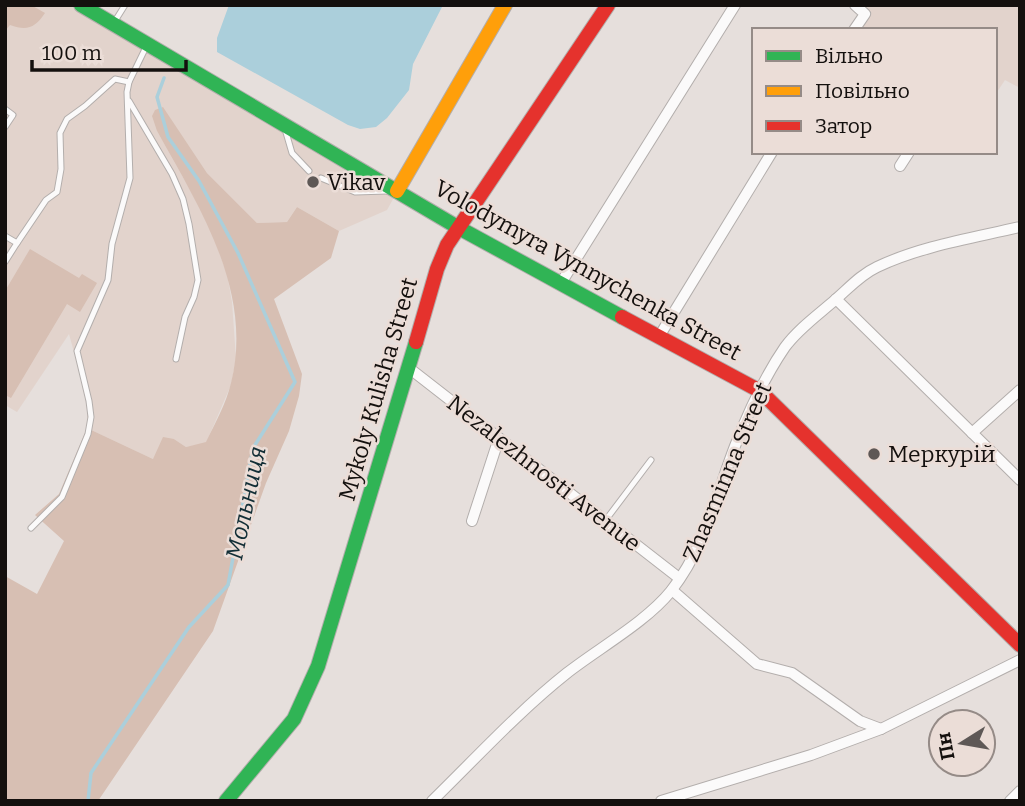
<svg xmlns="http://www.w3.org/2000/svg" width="1025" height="806" viewBox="0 0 1025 806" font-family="Bitter,serif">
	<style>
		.built { fill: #e2d3cc }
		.green { fill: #d7bfb3 }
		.water { fill: #abcfdb }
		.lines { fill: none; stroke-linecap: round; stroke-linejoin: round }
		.stream { stroke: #abcfdb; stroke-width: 3.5 }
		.lane-casing { stroke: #b3aeac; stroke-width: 7 }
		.street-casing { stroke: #b3aeac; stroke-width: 12 }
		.fast-casing { stroke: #b3aeac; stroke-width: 16 }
		.slow-casing { stroke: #b3aeac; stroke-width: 16 }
		.jam-casing { stroke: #b3aeac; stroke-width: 16 }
		.lane { stroke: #fbfafa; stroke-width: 5 }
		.street { stroke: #fbfafa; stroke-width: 10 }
		.fast { stroke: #30b455; stroke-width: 14 }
		.slow { stroke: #ff9f0a; stroke-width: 14 }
		.jam { stroke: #e5322d; stroke-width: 14 }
		.poi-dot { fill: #5e5856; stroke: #ebddd7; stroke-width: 2.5 }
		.labels { text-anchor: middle; stroke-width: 5; stroke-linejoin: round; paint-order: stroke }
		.poi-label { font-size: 23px; fill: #14100e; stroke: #ebddd7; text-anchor: start }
		.street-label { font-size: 23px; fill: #14100e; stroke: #ebddd7 }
		.water-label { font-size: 24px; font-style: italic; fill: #122e36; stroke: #ebddd7 }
	</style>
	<rect width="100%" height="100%" fill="#e6dfdc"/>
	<g class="built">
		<polygon points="5,5 75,5 397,192 387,210 339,231 297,207 287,222 257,223 207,173 163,108 157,131 208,222 227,274 232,302 236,359 231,385 206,443 186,447 174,439 153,459 87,428 87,408 82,381 69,334 17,412 5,405"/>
		<polygon points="856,5 1020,5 1020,88 1005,80 995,95 995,30 856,30 867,13"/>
	</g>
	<g class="green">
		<path d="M5 5H31L45 13C35 28 27 31 10 25L5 31Z"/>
		<path d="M163 107 207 173 257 223 287 222 297 207 339 231 331 258 274 299 302 374 299 396 289 431 266 483 213 631 98 801H5V576L37 594 64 541 35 515 59 494 87 428 153 459 163 437 174 439 186 447 206 442C215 423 226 404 231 383 254 291 199 207 157 131L152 116 155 110Z"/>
		<polygon points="30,249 79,278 82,274 97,283 80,312 67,304 11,398 5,395 5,291"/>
	</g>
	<polygon class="water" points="229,5 443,5 413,64 409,90 387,118 376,127 360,129 348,125 217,52 217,38"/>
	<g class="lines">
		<polyline class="stream" points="88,801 91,773 189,627 228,585 253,448 295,382 238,253 199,181 168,137 157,97 164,78"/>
		<g class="lane-casing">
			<g id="lane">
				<polyline points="115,21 125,5"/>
				<polyline points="129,101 172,174 183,199 189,224 198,280 194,297 185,317 176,359"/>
				<polyline points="5,109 13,115 5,127"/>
				<polyline points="285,129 292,153 309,171"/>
				<polyline points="321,178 355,192 387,191"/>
				<polyline points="5,236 17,243 5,262"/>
				<polyline points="17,243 46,200 57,192 61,169 60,133 67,119 85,106 115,79 129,82"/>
				<polyline points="605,521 651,460"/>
				<polyline points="31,528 62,497 88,434 91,417 89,401 77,351 108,280 112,244 130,178 127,92 129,82 147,45"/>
			</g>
		</g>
		<g class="street-casing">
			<g id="street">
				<polyline points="854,30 865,14 855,5"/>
				<polyline points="900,166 909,152"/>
				<polyline points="561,283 735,5"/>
				<polyline points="836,299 1020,480"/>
				<polyline points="660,335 772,152"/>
				<polyline points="409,368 679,578"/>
				<polyline points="972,433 1020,390"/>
				<polyline points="472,521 499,438"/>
				<polyline points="672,590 757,664 792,673 860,721 881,729"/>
				<path d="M432 801C476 758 519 711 567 673 599 648 646 622 671 591 706 546 715 498 735 446 748 413 765 376 785 347 798 329 819 314 835 300 849 288 860 275 877 267 921 246 973 238 1020 227"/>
				<polyline points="661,801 811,755 881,729 1020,660"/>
				<polyline points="1010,801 1020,791"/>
			</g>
		</g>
		<g class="fast-casing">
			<g id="fast">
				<polyline points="81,5 459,228 622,317"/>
				<polyline points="226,801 294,719 318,666 416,342"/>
			</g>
		</g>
		<g class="slow-casing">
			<polyline id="slow" points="397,191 505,5"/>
		</g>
		<g class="jam-casing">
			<g id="jam">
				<polyline points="622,317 760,391 1020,645"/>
				<polyline points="416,342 437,269 447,245 608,5"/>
			</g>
		</g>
		<use href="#lane" class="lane"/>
		<use href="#street" class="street"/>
		<use href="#fast" class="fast"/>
		<use href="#slow" class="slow"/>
		<use href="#jam" class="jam"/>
	</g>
	<g class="poi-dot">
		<circle cx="313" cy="182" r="7"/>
		<circle cx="874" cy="454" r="7"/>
	</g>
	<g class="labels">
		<g class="poi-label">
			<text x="327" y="190">Vikav</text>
			<text x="888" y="462">Меркурій</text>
		</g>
		<g class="street-label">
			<text transform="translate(588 270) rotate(29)" y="8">Volodymyra Vynnychenka Street</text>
			<text transform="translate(378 389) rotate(-74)" y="8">Mykoly Kulisha Street</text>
			<text transform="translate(727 472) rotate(-67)" y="8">Zhasminna Street</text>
			<text transform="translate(544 473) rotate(38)" y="8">Nezalezhnosti Avenue</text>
		</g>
		<g class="water-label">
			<text transform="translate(246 503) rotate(-78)" y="8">Мольниця</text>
		</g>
	</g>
	<rect width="1025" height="806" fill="none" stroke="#14100e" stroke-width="14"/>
	<rect x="752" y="28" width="245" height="126" fill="#ebddd7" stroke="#958b87" stroke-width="2"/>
	<rect x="766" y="51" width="35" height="10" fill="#30b455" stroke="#958b87" stroke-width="2"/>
	<text x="815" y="63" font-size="21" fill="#14100e">Вільно</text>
	<rect x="766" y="86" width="35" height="10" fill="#ff9f0a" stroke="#958b87" stroke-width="2"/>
	<text x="815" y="98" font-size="21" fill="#14100e">Повільно</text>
	<rect x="766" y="121" width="35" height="10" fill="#e5322d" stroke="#958b87" stroke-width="2"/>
	<text x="815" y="133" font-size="21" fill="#14100e">Затор</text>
	<g transform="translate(962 743) rotate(259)"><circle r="33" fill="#ebddd7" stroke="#958b87" stroke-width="2"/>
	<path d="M0-5L12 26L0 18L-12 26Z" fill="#5e5856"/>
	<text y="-10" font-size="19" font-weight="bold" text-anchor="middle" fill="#14100e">Пн</text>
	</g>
	<path d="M32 60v10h154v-10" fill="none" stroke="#14100e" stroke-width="3.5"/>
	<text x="42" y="60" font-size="21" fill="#14100e" stroke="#ebddd7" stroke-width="5" paint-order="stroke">100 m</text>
</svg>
